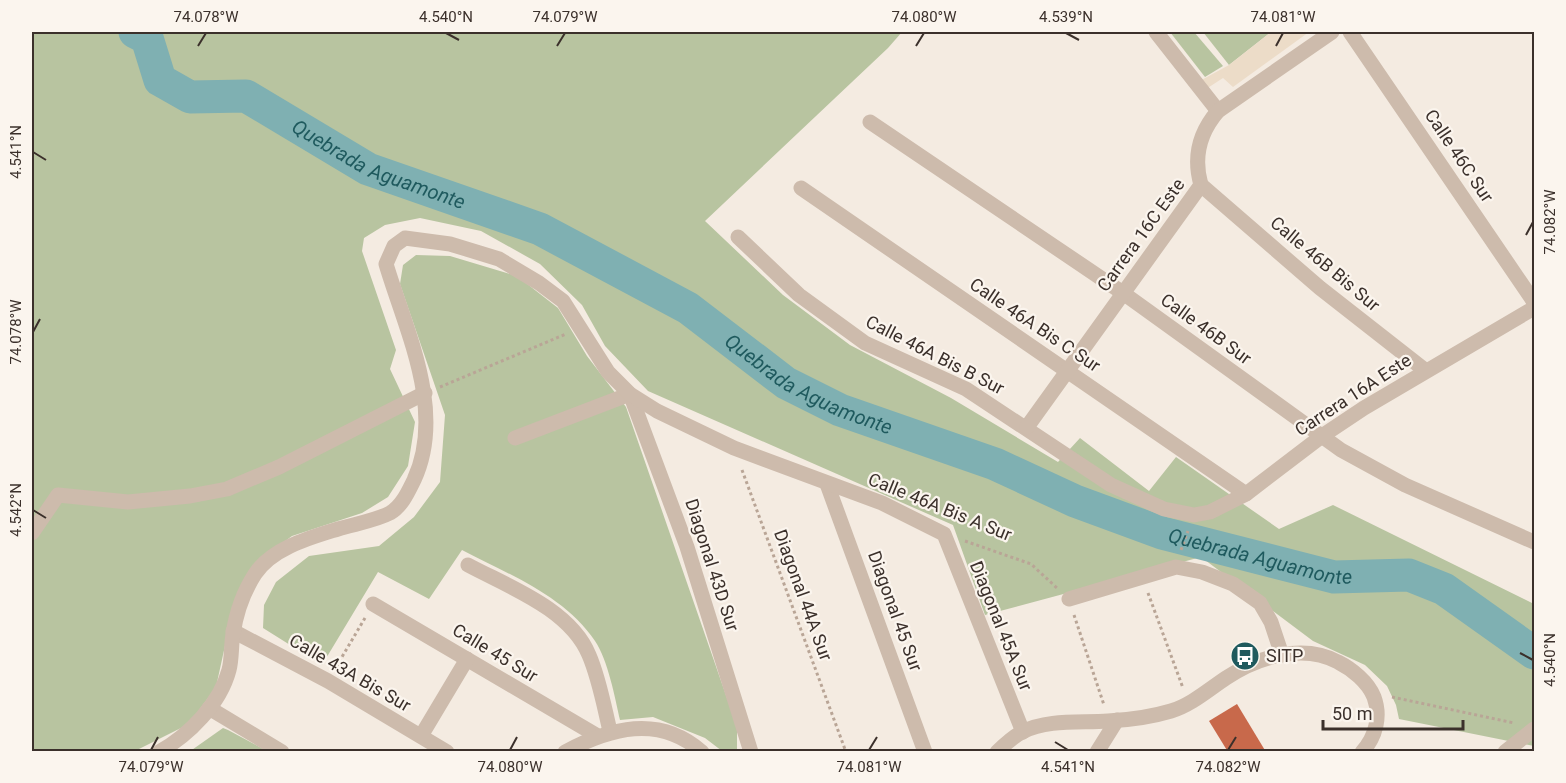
<svg xmlns="http://www.w3.org/2000/svg" width="1566" height="783" viewBox="0 0 1566 783" font-family="Roboto,sans-serif">
	<style>
		.green { fill: #b8c4a0 }
		.plaza { fill: #ecdcc8 }
		.lines { fill: none; stroke-linecap: round; stroke-linejoin: round }
		.river { stroke: #7fb0b2; stroke-width: 33 }
		.building { fill: #c8694b }
		.path { stroke: #b9a596; stroke-width: 3; stroke-dasharray: 3 3; stroke-linecap: butt }
		.minor { stroke: #cdbbac; stroke-width: 15 }
		.ticks { fill: none; stroke: #3b302b; stroke-width: 2 }
		.labels { text-anchor: middle; stroke-width: 4.5; stroke-linejoin: round; paint-order: stroke }
		.street-label { font-size: 18px; fill: #3b302b; stroke: #fbf5ee }
		.poi-label { font-size: 18px; fill: #3b302b; stroke: #fbf5ee; text-anchor: start }
		.water-label { font-size: 20px; font-style: italic; fill: #1f5a5e; stroke: #fbf5ee }
		.neatline { fill: none; stroke: #3b302b; stroke-width: 2 }
		.ticks-label { font-size: 15px; text-anchor: middle; fill: #3b302b }
	</style>
	<rect width="100%" height="100%" fill="#f4ebe1"/>
	<g class="green">
		<polygon points="32,32 902,32 888,48 705,221 783,295 850,345 951,398 1058,462 1080,438 1149,491 1176,457 1279,529 1333,505 1534,604 1534,746 1399,719 1396,705 1387,686 1365,665 1313,641 1201,557 985,615 953,525 648,391 605,346 582,305 540,264 481,231 420,218 385,225 364,238 362,251 396,350 390,369 415,422 408,466 388,497 362,513 292,536 257,562 228,632 216,687 189,724 135,751 32,751"/>
		<polygon points="1170,32 1194,32 1223,66 1205,77"/>
		<polygon points="1203,32 1271,32 1229,65"/>
		<path d="M416 255 450 256 517 276 558 308 587 356 626 407 737 727V751H722L705 738 653 717 620 720C615 698 608 660 595 641 565 596 508 574 462 550L429 599 378 572 322 665 263 628 264 605 276 582 309 556 379 546 414 517 440 482 445 415 400 284 403 265Z"/>
		<polygon points="223,728 228,730 267,751 189,752"/>
	</g>
	<polygon class="plaza" points="1271,32 1309,32 1233,87 1223,78 1203,91 1196,83 1229,65"/>
	<g class="lines">
		<path class="river" id="s1" d="M135 32 147 38 160 80 190 97 246 96 368 169 540 229 688 308 786 383 840 410 995 464 1075 501 1162 533 1334 577 1409 575 1444 589 1534 653"/>
	</g>
	<polygon class="building" points="1237,704 1266,752 1228,752 1209,721"/>
	<g class="lines">
		<g class="path">
			<polyline points="440,387 566,334"/>
			<polyline points="742,470 846,752"/>
			<polyline points="965,541 1031,564 1057,588"/>
			<polyline points="1181,550 1188,531"/>
			<polyline points="1148,593 1183,688"/>
			<polyline points="1074,615 1104,705"/>
			<polyline points="336,667 365,618"/>
			<polyline points="1392,697 1514,723"/>
		</g>
		<g class="minor">
			<polyline points="1156,32 1218,111"/>
			<polyline points="1350,32 1534,302"/>
			<polyline points="870,122 1123,293 1341,450 1405,485 1534,542"/>
			<polyline points="1201,185 1320,288 1426,371"/>
			<polyline points="801,188 1246,494"/>
			<polyline points="738,237 799,295 865,343 966,389 1111,485 1164,509 1194,515 1210,512 1246,494 1322,436 1364,408 1534,308"/>
			<path d="M1027 427 1201 185C1193 157 1199 133 1218 111L1332 32"/>
			<polyline points="515,438 630,394 687,547 751,752"/>
			<polyline points="827,484 925,752"/>
			<polyline points="32,533 58,495 128,502 190,496 227,489 279,467 425,393"/>
			<path d="M468 565C509 587 570 609 589 655 599 678 604 706 610 731"/>
			<polyline points="1069,599 1176,567 1202,572 1233,584 1260,603 1271,622 1282,655"/>
			<polyline points="373,604 596,735"/>
			<polyline points="233,631 328,681 447,752"/>
			<polyline points="209,708 282,752"/>
			<polyline points="421,736 467,659"/>
			<path d="M159 752C189 735 220 704 229 670 232 659 231 645 233 634 236 614 244 591 255 574 272 548 309 538 338 529 354 524 375 521 390 513 402 506 408 492 414 480 446 411 406 331 386 264L394 246 405 238 450 244 499 259 539 283 563 301 608 372 630 394 657 411 734 448 882 503 944 534 1023 732"/>
			<path d="M565 752C610 728 659 714 702 752"/>
			<path d="M997 752C1005 744 1013 737 1022 732 1048 719 1080 723 1108 721 1129 720 1151 717 1171 711 1191 705 1208 690 1226 678 1257 657 1303 643 1338 662 1352 669 1368 682 1374 697 1381 716 1376 737 1362 752"/>
			<polyline points="1097,752 1117,720"/>
			<polyline points="1505,752 1534,729"/>
		</g>
	</g>
	<path class="ticks" d="M446 33 459 40M1066 33 1079 40M198 46 206 33M557 46 565 33M916 46 924 33M1276 46 1283 33M33 152 46 160M1526 235 1533 222M33 332 40 319M33 510 46 518M1520 653 1533 660M1055 742 1068 750M151 750 158 737M510 750 517 737M869 750 877 737M1228 750 1236 737"/>
	<defs>
		<g id="bus-disc" transform="scale(1.5)"><circle r="9.5" fill="#1f5a5e" stroke="#fbf5ee"/><path d="M-5-6H5V4H4V6H2V4H-2V6H-4V4H-5ZM-3.5-4V0h7V-4ZM-3.5 1.2v1.5H-2V1.2ZM2 1.2v1.5H3.5V1.2Z" fill="#fff"/></g>
	</defs>
	<g fill-rule="evenodd">
		<use href="#bus-disc" x="1245" y="656"/>
	</g>
	<g class="labels">
		<g class="street-label">
			<text transform="translate(1459 156) rotate(56)" y="6">Calle 46C Sur</text>
			<text transform="translate(1141 235) rotate(-54)" y="6">Carrera 16C Este</text>
			<text transform="translate(1325 264) rotate(40)" y="6">Calle 46B Bis Sur</text>
			<text transform="translate(1035 325) rotate(34)" y="6">Calle 46A Bis C Sur</text>
			<text transform="translate(1206 329) rotate(36)" y="6">Calle 46B Sur</text>
			<text transform="translate(935 355) rotate(27)" y="6">Calle 46A Bis B Sur</text>
			<text transform="translate(1353 395) rotate(-33)" y="6">Carrera 16A Este</text>
			<text transform="translate(940 507) rotate(22)" y="6">Calle 46A Bis A Sur</text>
			<text transform="translate(712 565) rotate(72)" y="6">Diagonal 43D Sur</text>
			<text transform="translate(803 595) rotate(70)" y="6">Diagonal 44A Sur</text>
			<text transform="translate(895 611) rotate(70)" y="6">Diagonal 45 Sur</text>
			<text transform="translate(1001 626) rotate(68)" y="6">Diagonal 45A Sur</text>
			<text transform="translate(495 653) rotate(31)" y="6">Calle 45 Sur</text>
			<text transform="translate(350 673) rotate(30)" y="6">Calle 43A Bis Sur</text>
		</g>
		<g class="poi-label">
			<text x="1266" y="662">SITP</text>
		</g>
		<g class="water-label">
			<text dy="7" stroke="none"><textPath href="#s1" startOffset="298">Quebrada Aguamonte</textPath></text>
			<text dy="7" stroke="none"><textPath href="#s1" startOffset="784">Quebrada Aguamonte</textPath></text>
			<text dy="7" stroke="none"><textPath href="#s1" startOffset="1270">Quebrada Aguamonte</textPath></text>
		</g>
	</g>
	<rect width="1566" height="783" fill="none" stroke="#fbf5ee" stroke-width="66"/>
	<path d="M1323 720v9h140v-9" fill="none" stroke="#3b302b" stroke-width="3"/>
	<text x="1332" y="720" font-size="18" fill="#3b302b" stroke="#fbf5ee" stroke-width="4.5" paint-order="stroke">50 m</text>
	<rect x="33" y="33" width="1500" height="717" class="neatline"/>
	<g class="ticks-label">
		<text x="206" y="22">74.078°W</text>
		<text x="446" y="22">4.540°N</text>
		<text x="565" y="22">74.079°W</text>
		<text x="924" y="22">74.080°W</text>
		<text x="1066" y="22">4.539°N</text>
		<text x="1283" y="22">74.081°W</text>
		<text transform="translate(16 152) rotate(-90)" y="5">4.541°N</text>
		<text transform="translate(1550 222) rotate(-90)" y="5">74.082°W</text>
		<text transform="translate(16 332) rotate(-90)" y="5">74.078°W</text>
		<text transform="translate(16 510) rotate(-90)" y="5">4.542°N</text>
		<text transform="translate(1550 660) rotate(-90)" y="5">4.540°N</text>
		<text x="151" y="772">74.079°W</text>
		<text x="510" y="772">74.080°W</text>
		<text x="869" y="772">74.081°W</text>
		<text x="1068" y="772">4.541°N</text>
		<text x="1228" y="772">74.082°W</text>
	</g>
</svg>
